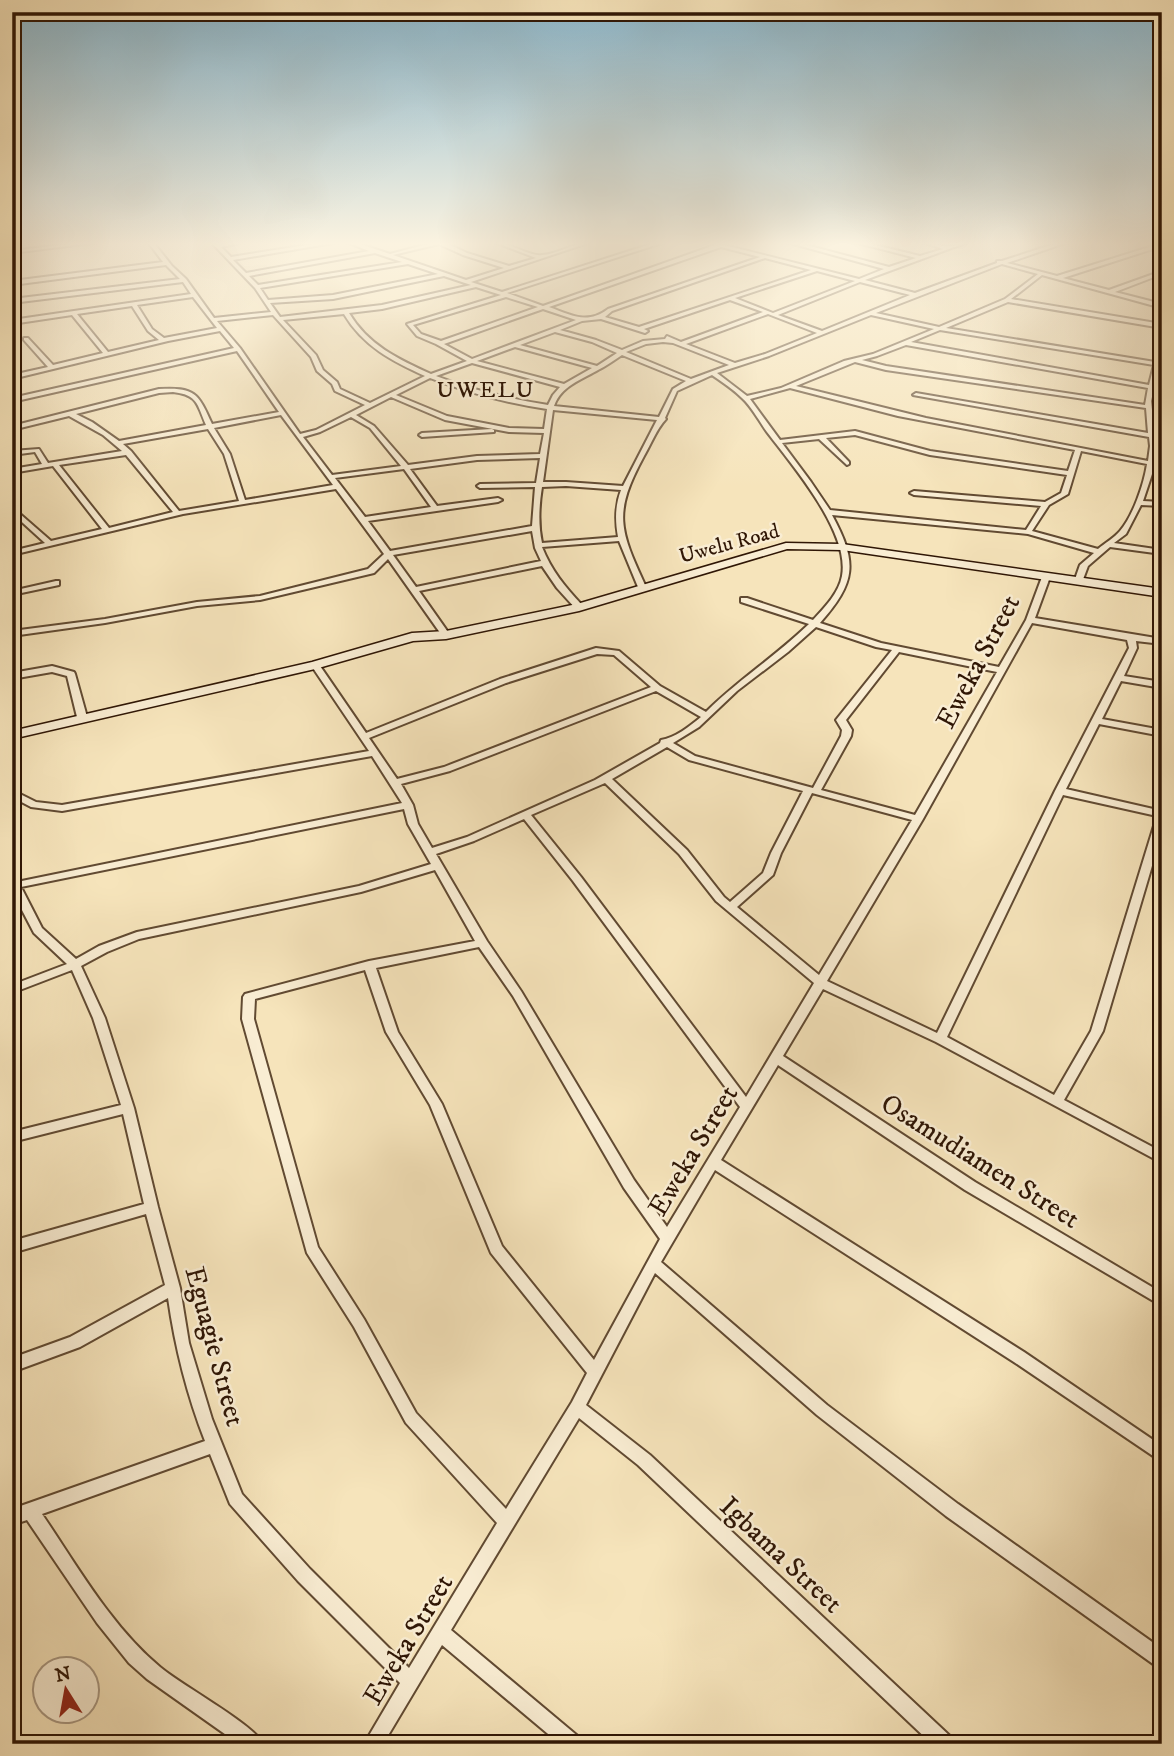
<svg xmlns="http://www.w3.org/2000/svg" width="1174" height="1756" viewBox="0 0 1174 1756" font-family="'IM FELL DW Pica',serif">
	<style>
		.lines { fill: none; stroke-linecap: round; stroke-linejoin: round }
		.street-casing { stroke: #614a32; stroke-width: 4 }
		.secondary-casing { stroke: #2f1605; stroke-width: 3 }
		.street { fill: #f9edd3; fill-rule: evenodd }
		.secondary { fill: #f9edd3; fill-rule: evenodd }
		.labels { text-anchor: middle; stroke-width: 5; stroke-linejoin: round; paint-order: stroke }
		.far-street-label { font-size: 21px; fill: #2f1605; stroke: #f9edd3 }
		.far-quarter-label { font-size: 23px; letter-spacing: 2px; fill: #2f1605; stroke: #f9edd3 }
		.near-street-label { font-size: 28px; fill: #2f1605; stroke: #f9edd3 }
	</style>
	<rect width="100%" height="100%" fill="#f6e4bb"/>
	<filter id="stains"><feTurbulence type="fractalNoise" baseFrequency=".00286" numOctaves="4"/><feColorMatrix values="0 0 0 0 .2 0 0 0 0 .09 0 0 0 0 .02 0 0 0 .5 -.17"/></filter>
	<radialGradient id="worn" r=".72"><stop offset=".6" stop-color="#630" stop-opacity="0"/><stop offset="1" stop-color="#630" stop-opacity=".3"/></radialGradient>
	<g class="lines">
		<g class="street-casing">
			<g id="street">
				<polygon points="83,242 100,242 12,253 12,251"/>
				<path d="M148 242H153L172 266 186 279 214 318 271 312 255 288 211 242H216L218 244 245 242 221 247 231 257 326 242H339L233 260 246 273 369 251 346 242H354L390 254 435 242H444L467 253 509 266 536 258 494 242C510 242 529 257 542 255 559 254 574 242 591 242L471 282 502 292 657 242H665L507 293 543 306 715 245 714 244 716 243 859 279 884 269 786 242H795L889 267 916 258 854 242H863L920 256 943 249 923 242C931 242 941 247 949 246 956 246 961 242 968 242L865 280 915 293 997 263V261H1002L1060 242H1068L1007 263 1057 276 1162 243V246L1063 278 1109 290 1162 271V274L1115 292 1162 304V308L1042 275 1011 299 1162 324V328L1008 302 946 328 1155 362 1159 343 1162 341V356L1151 401 1156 446 1152 474 1143 501 1162 502V506L1141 505 1126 534 1114 543 1162 550V554L1110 547 1088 566 1082 582 1078 584 1074 582 1080 565 1094 553 1028 534 832 515C858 563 856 582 820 623L881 643 999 667 1026 620 1042 577 1046 575 1050 577 1035 618 1162 639V644L1136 641 1137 648 1124 676 1162 682V688L1121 681 1102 719 1162 730V736L1099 724 1066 789 1162 811V832L1103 1031 1064 1100 1162 1152V1163L936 1042 823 989 783 1056 975 1182 1162 1293V1306L965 1190 778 1065 721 1160 1024 1352 1162 1446V1462L1014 1362 715 1170 661 1262 827 1405 958 1504 1162 1649V1669L1156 1666 946 1516 817 1415 655 1273 586 1405 650 1455 952 1738 955 1744H932L638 1465 579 1418 451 1630 580 1738 583 1744H560L442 1645 383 1744H364L400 1683 298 1581 230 1504 210 1454 42 1514C78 1567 111 1626 160 1667 181 1685 255 1725 263 1744H239L147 1679 129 1663 97 1623 27 1520 12 1525V1509L205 1441C187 1395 175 1347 168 1298L80 1347 12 1372V1358L70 1337 165 1285 146 1214 12 1253V1241L144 1204 123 1114 12 1142V1132L121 1105 93 1018 72 970 12 993V985L67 964 34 933 12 891V883L402 803 372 756 62 811 31 807 12 797V790L36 802 62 805 369 751 311 665 315 662 318 663 366 733 500 679 596 648 619 651 660 686 706 712C738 680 776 656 809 624L741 602V598H747L813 620C824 608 839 593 842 576 850 532 792 465 767 432 759 421 752 407 742 398 733 389 722 382 712 375L677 391 665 418 666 419C657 428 651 444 644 456 613 513 619 529 646 587L645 589H639L638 587 619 541 542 547C551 570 565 587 582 605V609H576L557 588 542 566 419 591 450 635 446 637H443L388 559 374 573 260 600 197 606 105 623 12 636V631L105 619 197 602 260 596 368 569 384 554 336 489 183 514 12 555V551L45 543 12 513V507L51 541 102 529 53 466 12 473V469L42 464 35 452 12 455V451L39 449 48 463 122 451 103 435 69 416 12 430V426L159 389C195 387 198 393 212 424L279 412 237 351 12 402V398L234 348 220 331 168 341 12 379V375L48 367 24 340V338H28L53 365 103 353 72 315 12 324V320L191 294 183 282 12 303V299L180 279 166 265 12 285V281L163 262ZM439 244 463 255 504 268 466 280 393 255ZM721 247 760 257 608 309C587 325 571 315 549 307ZM375 253 402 262 258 285 249 276ZM765 258 811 270 639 327 605 317 612 311ZM408 264 438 274 333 295 268 300 260 288ZM1002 264 1038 274 1005 299 939 327 876 313ZM817 271 855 281 773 313 735 298ZM444 276 471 285 382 305 280 317 270 303 333 299ZM860 282 910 295 822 331 778 315ZM476 287 501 295 407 324 417 336 436 344 467 361 431 374C398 359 368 345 349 313L382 309ZM193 297 217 328 164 338 152 329 137 305ZM506 297 538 307 441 341 421 334 413 325ZM730 300 763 312 681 342 667 336 665 339 643 341 622 350 596 340 560 330 582 321 601 319 645 333 648 331 644 329ZM132 306 148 331 159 340 108 352 77 314ZM543 309 576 320 472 359 444 344ZM344 314C363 346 392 361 425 376L370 403 340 389 337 382 323 370 316 355 283 320ZM768 314 817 333 765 354 735 363 686 344ZM273 315 311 357 317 371 332 384 335 391 365 405 316 430 300 434 240 348 217 321ZM871 315 934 329 873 354 844 361 781 388 747 396 717 373 769 356ZM940 330 1154 365 1149 385 911 342ZM555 332 592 342 617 353 597 366 520 345ZM663 342 673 343 729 365 691 379 626 352 646 344ZM906 345 1148 388 1145 405 886 366 862 360 877 356ZM515 347 592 368 564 384 477 361ZM622 355 686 381 673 389 659 417 554 406C561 386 581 380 598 370 606 366 614 360 622 355ZM855 362 886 370 1146 408 1148 433 916 393 913 395 1149 437 1150 446 1148 461 926 418 796 386ZM472 363 560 387 553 395 548 405C510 399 472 390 436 376ZM430 378C468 393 507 403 547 409L544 429 509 428 447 416 396 395ZM790 388 898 416 1075 450 1068 471 930 451 855 431 780 440 750 399ZM173 392C198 395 197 404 206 425L119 441 92 422 76 414 159 393ZM391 397 445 420 509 432 544 433 540 454 477 456 408 465 374 426 356 415ZM553 410 657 420 623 486 566 482H543ZM281 415 333 485 245 500 230 454 214 428ZM351 417 370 428 401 466 332 475 303 437 320 432ZM208 429 224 454 239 501 179 511 131 451 123 444ZM855 435 930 455 1067 475 1061 493 1045 502 914 491 910 493 914 495 1041 506 1026 530 830 510 811 482 782 443 819 439 847 465 849 464V462L826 438ZM1081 451 1147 464C1144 484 1133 516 1120 531 1114 538 1105 543 1098 549L1032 531 1049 505 1068 494ZM126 455 173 512 109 528 59 465ZM540 458 536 483 480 484 477 486 480 488 535 487 532 526 390 551 368 521 498 502 502 500 498 498 437 506 410 469 477 460ZM404 469 431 507 365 517 335 478ZM566 486 621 490C615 506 615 520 618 537L542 543C538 524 539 506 542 487ZM532 531 535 548 541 561 416 587 393 555ZM1032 623 1127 640 1129 648 1055 791 937 1033 827 981 923 819ZM816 627 876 647 892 650 836 720 842 730 841 736 813 788 695 756 673 743 699 727 737 691 788 652ZM899 652 997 672 915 815 821 790 851 736 852 730 846 720ZM597 654 614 655 651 687 444 767 397 779 369 738 506 683ZM656 691 701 717C690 726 675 738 661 740L660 743 595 780 467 837 432 848 418 824 413 805 401 784 450 771ZM667 747 689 760 803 791 771 853 763 873 730 902 724 897 687 850 612 779ZM605 783 679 854 716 901 814 983 746 1097 581 877 531 815ZM812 793 912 820 819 975 737 907 773 875 781 853ZM1063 795 1157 816 1091 1031 1054 1095 947 1037ZM404 809 408 824 431 864 359 886 137 932 99 946 76 959 42 928 21 887ZM524 819 573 881 740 1107 667 1227 634 1180 521 991 487 941 436 854 474 841ZM435 870 475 941 369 961 245 994 243 997 242 1019 307 1253 354 1327 406 1423 497 1523 409 1668 310 1569 242 1494 212 1419 189 1343 180 1288 158 1207 134 1108 105 1018 81 966 107 952 139 939 361 892ZM479 947 513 996 624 1188 660 1239 594 1360 502 1246 442 1104 398 1032 376 968ZM365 970 386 1032 430 1105 491 1253 587 1373 572 1402 506 1509 416 1413 364 1319 318 1247 254 1019 255 999Z"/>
				<polygon points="492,429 494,430 494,432 422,437 419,435 422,433"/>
				<polygon points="56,581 59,581 59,585 12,595 12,591"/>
				<polygon points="52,666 74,672 75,674 87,717 85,719 82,720 77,717 67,676 52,672 12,679 12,673"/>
			</g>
		</g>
		<g class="secondary-casing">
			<polygon id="secondary" points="786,543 842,544 1162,589 1162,597 842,550 787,549 579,611 446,639 413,641 315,669 12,739 12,731 312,662 412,633 446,631 577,604"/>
		</g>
		<use href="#street" class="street"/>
		<use href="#secondary" class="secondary"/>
	</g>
	<linearGradient id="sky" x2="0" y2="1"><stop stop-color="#8ab8cf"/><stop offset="0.5" stop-color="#fbf3e0"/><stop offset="1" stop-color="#fbf3e0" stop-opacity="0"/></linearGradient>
	<rect width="1174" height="488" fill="url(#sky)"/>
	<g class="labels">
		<g class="far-street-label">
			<text transform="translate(729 543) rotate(-15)" y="7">Uwelu Road</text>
		</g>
		<g class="far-quarter-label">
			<text x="486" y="397">UWELU</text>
		</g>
		<g class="near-street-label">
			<text transform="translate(977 661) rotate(-62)" y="10">Eweka Street</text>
			<text transform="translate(692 1150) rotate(-59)" y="10">Eweka Street</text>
			<text transform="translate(981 1160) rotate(32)" y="10">Osamudiamen Street</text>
			<text transform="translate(216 1346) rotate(75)" y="10">Eguagie Street</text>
			<text transform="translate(782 1554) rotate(43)" y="10">Igbama Street</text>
			<text transform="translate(407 1639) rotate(-59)" y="10">Eweka Street</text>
		</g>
	</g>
	<rect width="1174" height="1756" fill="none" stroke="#f6e4bb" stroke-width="42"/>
	<rect x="14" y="14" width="1146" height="1728" fill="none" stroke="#2f1605" stroke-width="3.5"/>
	<rect x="21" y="21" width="1132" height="1714" fill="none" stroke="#2f1605" stroke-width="2"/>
	<g transform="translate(66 1690) rotate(349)"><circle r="33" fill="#f9edd3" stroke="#a89781" stroke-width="2"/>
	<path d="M0-5L12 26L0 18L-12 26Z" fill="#8f2418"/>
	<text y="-10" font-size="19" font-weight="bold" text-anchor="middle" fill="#2f1605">N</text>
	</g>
	<rect width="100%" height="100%" filter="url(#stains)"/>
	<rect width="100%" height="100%" fill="url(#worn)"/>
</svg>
